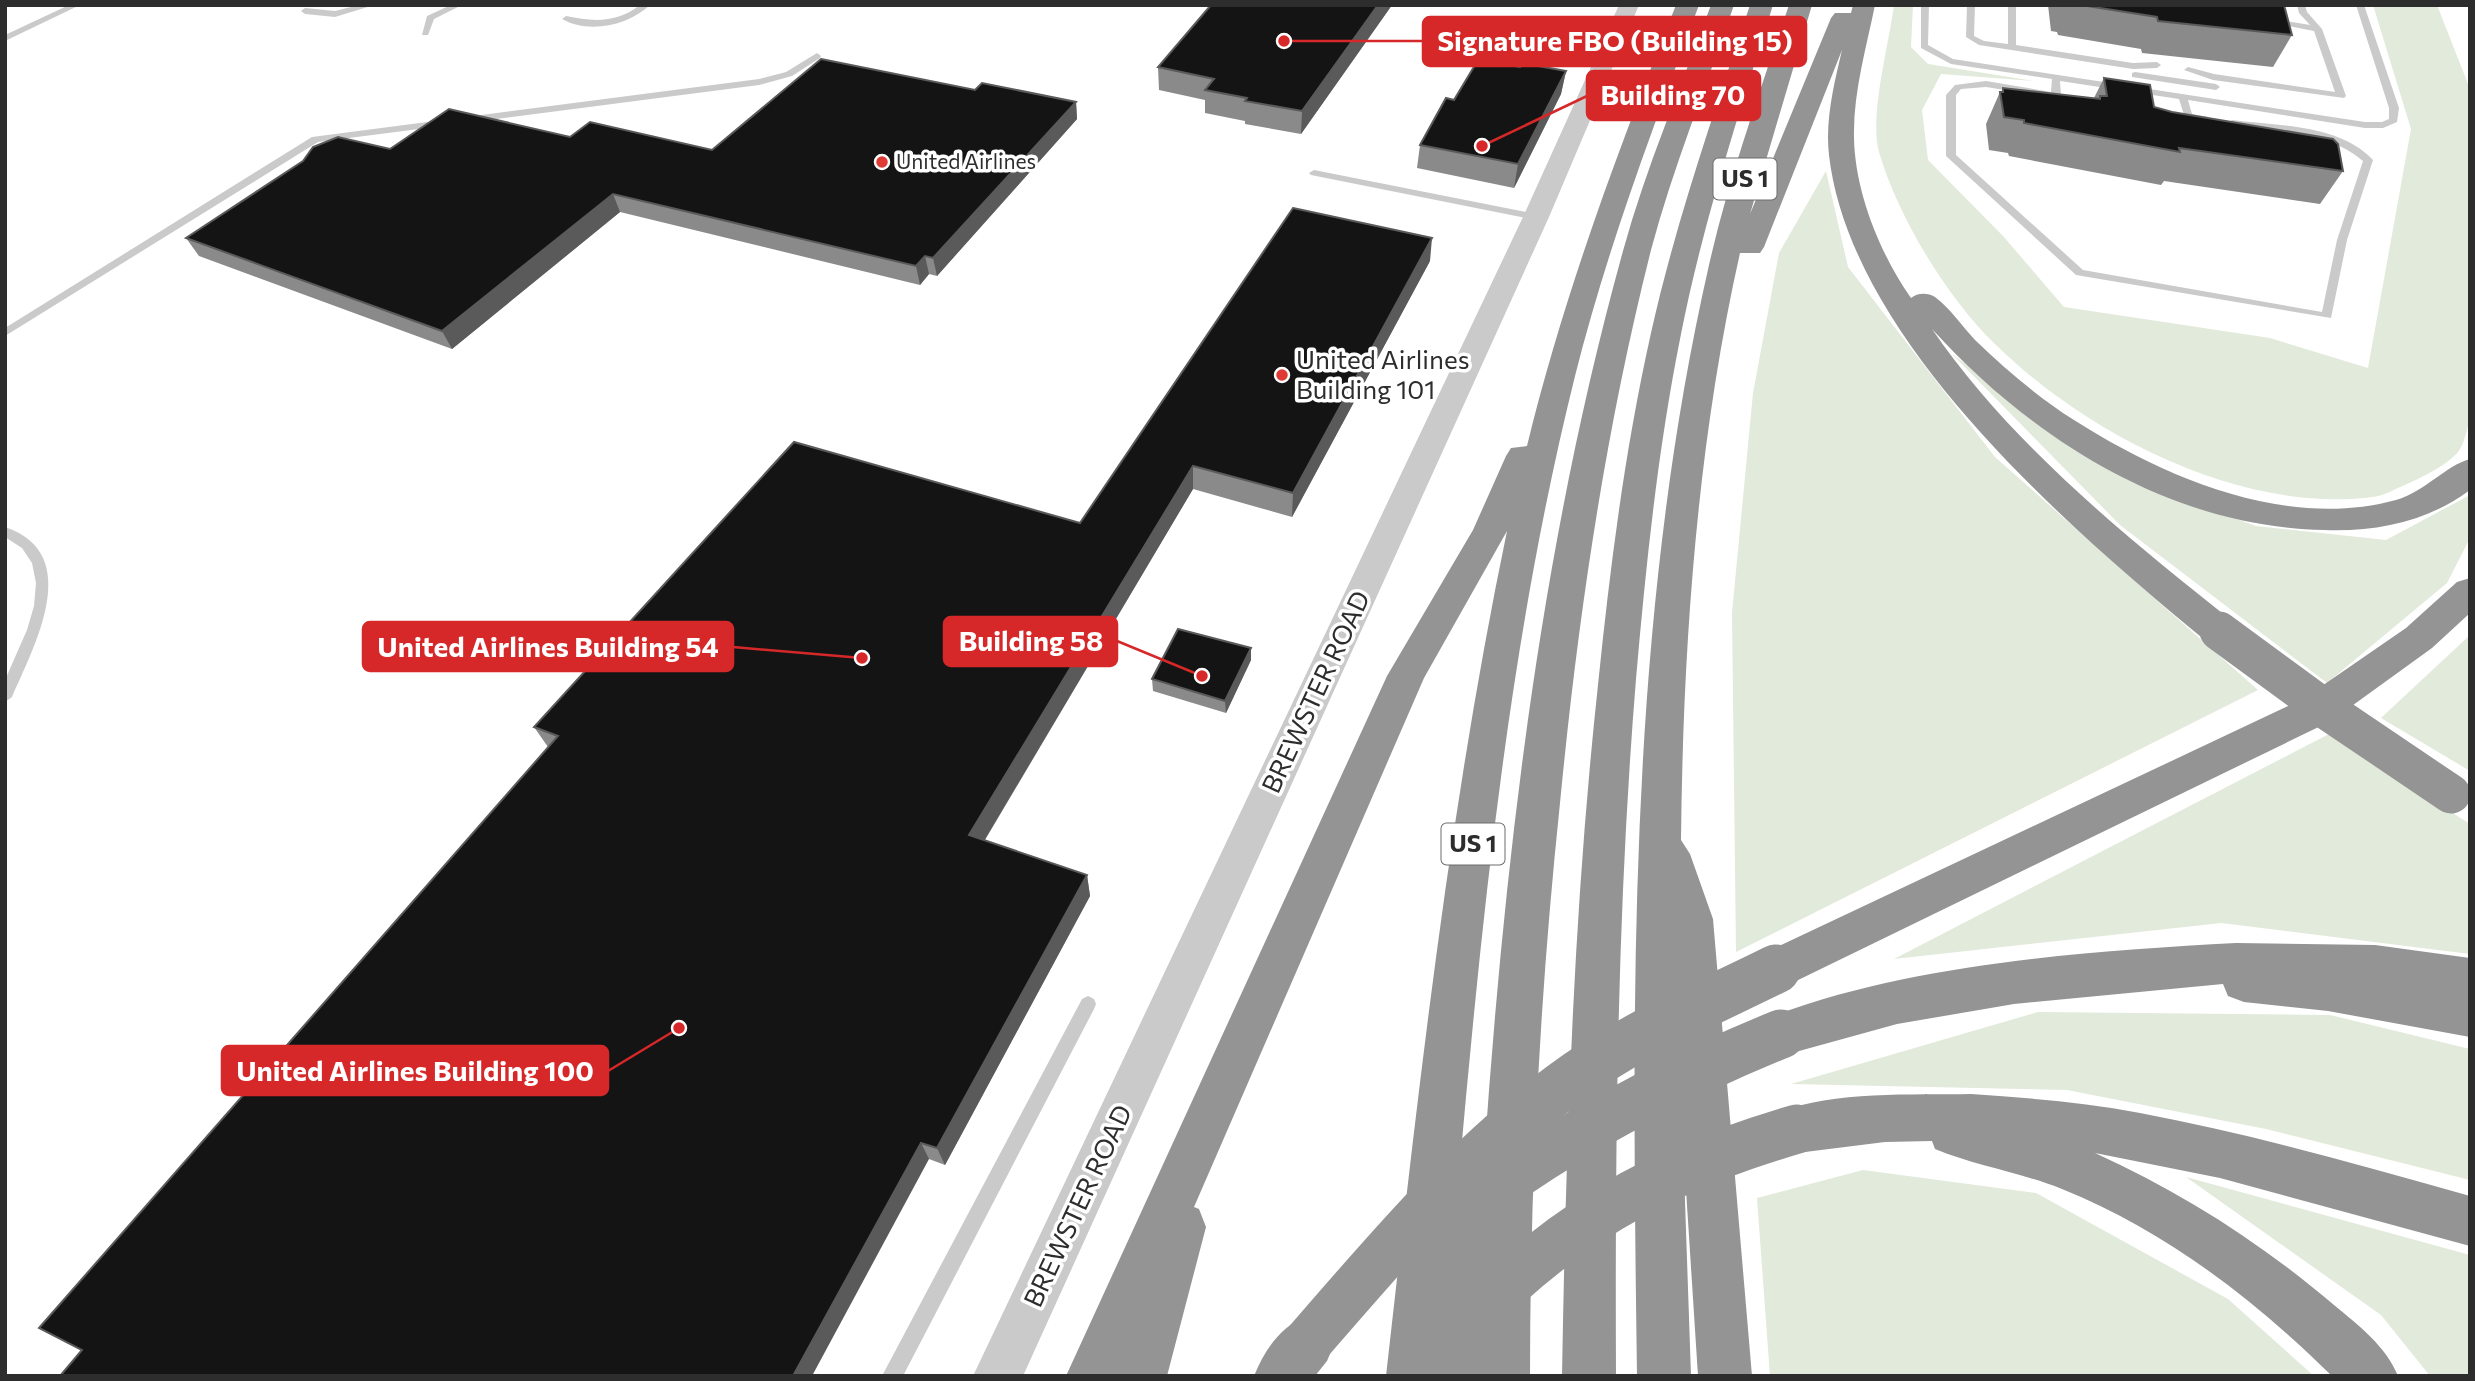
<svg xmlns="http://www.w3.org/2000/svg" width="2475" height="1381" viewBox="0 0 2475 1381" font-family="Commissioner,sans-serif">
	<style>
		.green { fill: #e2eadb }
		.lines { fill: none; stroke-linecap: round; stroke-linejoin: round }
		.service { fill: #cacaca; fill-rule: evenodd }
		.tertiary { fill: #cacaca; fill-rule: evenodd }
		.motorway { fill: #949494; fill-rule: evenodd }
		.motorway-bridge-far1 { stroke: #949494; stroke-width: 39 }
		.motorway-bridge { stroke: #949494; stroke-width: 49 }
		.wall { fill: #8a8a8a }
		.shaded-wall { fill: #5a5a5a }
		.building { fill: #141414; stroke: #5a5a5a; stroke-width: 2 }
		.poi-dot { fill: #de3a36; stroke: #fff; stroke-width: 2.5 }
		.labels { text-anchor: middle; stroke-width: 7; stroke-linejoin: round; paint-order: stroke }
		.far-poi-label { font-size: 21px; fill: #2d2d2d; stroke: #fff; text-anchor: start }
		.shield { fill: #fff; stroke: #6c6c6c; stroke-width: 2 }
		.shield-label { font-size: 24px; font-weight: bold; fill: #2d2d2d }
		.poi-label { font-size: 26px; fill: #2d2d2d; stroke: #fff; text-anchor: start }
		.street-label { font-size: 26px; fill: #2d2d2d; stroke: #fff }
		.leader { fill: none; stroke: #d62828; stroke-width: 2.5 }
		.callout-dot { fill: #d62828; stroke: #fff; stroke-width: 2.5 }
		.callout { fill: #d62828; stroke: #d62828; stroke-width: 2.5 }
		.callout-label { font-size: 28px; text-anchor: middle; font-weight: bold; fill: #fff }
	</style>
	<rect width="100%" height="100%" fill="#fff"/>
	<g class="green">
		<path d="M1894 5H1913L1911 47 1928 64 2034 81 1941 74 1922 110 1928 160 2003 236 2064 307 2270 338 2368 368 2411 129 2373 5H2437L2470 89V419C2467 428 2465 441 2460 449 2453 462 2421 478 2407 484 2397 488 2384 496 2373 497 2242 514 2088 435 1996 345 1947 298 1898 217 1879 152 1869 117 1889 44 1894 5Z"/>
		<polygon points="1826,171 1848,267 1995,457 2258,690 1736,952 1732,613 1753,393 1779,253"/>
		<polygon points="1952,354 2126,479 2256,526 2386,540 2470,495 2470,538 2447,583 2327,683 2120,525"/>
		<polygon points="2470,635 2470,771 2381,718"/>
		<polygon points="2329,734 2470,824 2470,954 2221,923 1894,959"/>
		<polygon points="2038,1012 2330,1015 2470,1049 2470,1180 2266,1129 2067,1090 1791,1084"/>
		<polygon points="1863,1170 2036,1193 2228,1299 2314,1376 1770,1376 1757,1198"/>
		<polygon points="2186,1177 2470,1255 2470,1376 2430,1376 2381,1315"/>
	</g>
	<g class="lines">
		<g class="service">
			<polygon points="69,5 80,5 5,41 5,35"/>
			<polygon points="359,5 374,5 335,17 305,14 301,11 305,8 335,11"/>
			<polygon points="451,5 462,5 434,19 428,35 422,35 427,16"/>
			<path d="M640 5H650C628 26 588 34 562 19L566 16C594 22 617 23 640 5Z"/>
			<path d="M1921 5H1929L1928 45 1953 59 2365 122H2382L2389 119V108L2356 5H2364L2399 108 2397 122 2383 128H2365L2188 100 2192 114 2208 117V121L2205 122 2185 118 2179 99 2060 81 2061 95 2056 98 1986 87 1961 89 1956 95V155L2083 270 2322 312 2337 240 2363 161C2327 130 2276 131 2232 126L2227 123 2232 120C2278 126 2339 124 2373 160L2347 240 2331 318 2076 275 1946 156V95L1955 85 1986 81 2051 92 2052 79 1951 64 1921 48Z"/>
			<polygon points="1967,5 1975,5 1974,36 1984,41 2008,44 2008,5 2016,5 2016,45 2133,63 2157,62 2161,65 2157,68 2133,69 1979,45 1966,37"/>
			<polygon points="2297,5 2305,5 2307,12 2322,29 2346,96 2344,98 2213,80 2184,70 2188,67 2214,74 2335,92 2314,31 2269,22 2273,19 2310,25 2299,13"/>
			<polygon points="817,53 821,56 820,58 792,76 759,85 318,142 5,336 5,328 312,137 759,79 786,72"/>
			<polygon points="2135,72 2216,84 2220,87 2216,90 2132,77 2132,73"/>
			<polygon points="1314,170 1536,214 1541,217 1536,220 1311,175 1309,173"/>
			<path d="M5 527C85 554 34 646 12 697L5 702V680L27 630 34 606 36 583 32 563 22 548 5 537Z"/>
			<polygon points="1088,996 1094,999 1096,1004 1094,1009 903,1376 882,1376 1082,999"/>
		</g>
		<polygon class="tertiary" points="1619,5 1639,5 1549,217 1023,1376 973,1376 1523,217"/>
		<g class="motorway">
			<path d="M1676 5H1699C1653 127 1607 249 1575 376 1510 637 1483 906 1459 1174L1462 1164 1480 1157 1484 1159C1505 854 1541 546 1623 251 1646 167 1681 87 1711 5H1734C1706 87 1673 167 1651 250 1605 432 1578 617 1560 803 1540 993 1530 1184 1530 1376H1386C1418 1093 1449 810 1507 531L1424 678 1194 1207 1199 1209 1206 1227 1167 1376H1066L1387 676 1473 530 1506 456 1511 448 1527 446C1564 294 1618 150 1676 5Z"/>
			<path d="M1750 5H1773C1739 114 1703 222 1681 334 1658 448 1646 564 1636 679 1617 911 1615 1143 1616 1376H1562C1566 1145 1573 915 1598 685 1610 567 1625 449 1651 333 1676 221 1714 113 1750 5Z"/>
			<path d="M1789 5H1812L1750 214 1831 18 1835 13H1851L1853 5H1875C1866 49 1853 93 1854 138 1855 192 1880 254 1911 298 1917 293 1927 292 1935 297 1950 308 1962 326 1975 340 2005 369 2039 398 2074 420 2165 478 2287 530 2396 500 2426 491 2445 466 2470 459V490C2427 522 2376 532 2324 530 2171 527 2033 440 1932 329 2011 444 2124 535 2232 621L2238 631 2232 641 2219 645 2206 641C2069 528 1850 340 1829 155 1825 120 1834 84 1842 50L1764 247 1760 253H1740C1697 444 1683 645 1681 840L1690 854 1713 919 1752 1376H1698L1683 1143 1691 1376H1637C1632 1005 1626 629 1709 265 1729 177 1760 91 1789 5Z"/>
			<polygon points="2470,578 2470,613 2432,648 2331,721 1792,983 1776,989 1760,983 1754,969 1760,955 2303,699 2406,628 2457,582"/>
			<path d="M2236 943 2375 945 2470 958V1037L2328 1011 2244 1002 2228 996 2223 984 2014 1004 1897 1024 1781 1056 1765 1049 1758 1034 1765 1019C1905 964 2086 951 2236 943Z"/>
			<path d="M1971 1094C2028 1098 2084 1102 2140 1113 2252 1134 2360 1165 2470 1196V1246L2220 1178 2095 1153C2183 1193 2261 1243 2334 1305 2358 1325 2386 1346 2398 1376H2332C2254 1299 2164 1230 2062 1189 2020 1172 1976 1166 1935 1149L1932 1141 1885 1142 1797 1153 1780 1146 1773 1129 1780 1112C1832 1091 1914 1095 1971 1094Z"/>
			<path d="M1308 1315 1327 1323 1335 1342 1327 1361 1315 1376H1254C1265 1349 1281 1326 1308 1315Z"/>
		</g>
		<polyline class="motorway-bridge-far1" points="2219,631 2328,711 2451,794"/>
		<g class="motorway-bridge">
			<path d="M1414 1248C1527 1159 1647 1088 1781 1034"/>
			<path d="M1308 1342C1387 1251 1465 1158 1562 1086 1627 1037 1703 1005 1776 969"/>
			<path d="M1417 1376C1535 1245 1626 1179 1797 1129"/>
		</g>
	</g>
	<g class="wall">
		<polygon points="1392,5 1301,134 1245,124 1245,121 1205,113 1205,100 1159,90 1158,67"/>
		<polygon points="2048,5 2284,5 2292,35 2273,67 2142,53 2141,49 2058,35 2057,32 2051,31"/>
		<polygon points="1520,67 1566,71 1561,94 1514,188 1417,168 1420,145 1454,100"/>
		<polygon points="2104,78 2154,107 2343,171 2320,204 2164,181 2161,185 2009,156 2008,153 1989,150 1986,124 2000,92 2002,92 2003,88 2094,98"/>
		<polygon points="975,90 1076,102 1077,119 937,276 929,274 920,285 620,212 452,349 199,256 186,238 390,149 570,137 712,150"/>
		<polygon points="1430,261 1292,517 1193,489 985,840 1087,875 1090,896 945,1165 929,1159 82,1350 548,747 534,727 1080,523"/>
		<polygon points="1251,660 1226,713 1153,691 1152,679"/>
	</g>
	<g class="shaded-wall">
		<polygon points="1378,5 1392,5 1301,134 1302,111"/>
		<polygon points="1566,71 1561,94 1514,188 1518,164"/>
		<polygon points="1076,102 1077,119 937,276 933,258"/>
		<polygon points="613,194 620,212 452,349 442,331"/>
		<polygon points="1432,238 1430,261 1292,517 1293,493"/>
		<polygon points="925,256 929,274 920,285 916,266"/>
		<polygon points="1193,466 1193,489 975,856 969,835"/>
		<polygon points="1251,648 1251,660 1226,713 1225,701"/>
		<polygon points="1087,875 1090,896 945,1165 937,1148"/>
		<polygon points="921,1143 929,1159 812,1376 793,1376"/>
	</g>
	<g class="building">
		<polygon points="1211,5 1378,5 1302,111 1245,101 1247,98 1205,90 1214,79 1158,67"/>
		<polygon points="2081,5 2284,5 2292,35 2158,21 2157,17"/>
		<polygon points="821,59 975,90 982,83 1076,102 933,258 925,256 916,266 613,194 442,331 186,238 303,161 313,147 338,137 390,149 449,109 570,137 590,122 712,150"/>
		<polygon points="1478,60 1520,67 1522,63 1566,71 1518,164 1420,145 1446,98 1454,100"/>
		<polygon points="2104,78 2150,85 2154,107 2172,112 2333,139 2338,144 2343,171 2179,148 2180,152 2024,123 2024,120 2004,117 2000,92 2003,92 2003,88 2100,99 2100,96 2107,96"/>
		<polygon points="1293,208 1432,238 1293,493 1193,466 969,835 1087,875 937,1148 921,1143 793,1376 60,1376 82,1350 39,1328 558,736 534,727 794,442 1080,523"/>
		<polygon points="1178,629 1251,648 1225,701 1152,679"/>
	</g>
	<g class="poi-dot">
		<circle cx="882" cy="162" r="7"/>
		<circle cx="1282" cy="375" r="7"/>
	</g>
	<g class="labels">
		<g class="far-poi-label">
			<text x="896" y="169">United Airlines</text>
		</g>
		<g class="shield">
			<rect x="1713.5" y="158.5" width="63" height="41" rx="5"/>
			<rect x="1441.5" y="823.5" width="63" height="41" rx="5"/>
		</g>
		<g class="shield-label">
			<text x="1745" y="187">US 1</text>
			<text x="1473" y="852">US 1</text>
		</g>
		<g class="poi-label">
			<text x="1296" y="369">United Airlines<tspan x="1296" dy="30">Building 101</tspan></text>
		</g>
		<g class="street-label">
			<text transform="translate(1316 692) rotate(-65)" y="9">BREWSTER ROAD</text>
			<text transform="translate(1078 1206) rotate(-65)" y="9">BREWSTER ROAD</text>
		</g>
	</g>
	<path class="leader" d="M1284 41L1423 41M1482 146L1587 96M1202 676L1117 641M862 658L733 647M679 1028L608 1071"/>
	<g class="callout-dot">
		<circle cx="1284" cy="41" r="7"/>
		<circle cx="1482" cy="146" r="7"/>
		<circle cx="1202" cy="676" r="7"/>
		<circle cx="862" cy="658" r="7"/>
		<circle cx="679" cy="1028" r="7"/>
	</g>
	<g class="callout">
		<rect x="1423" y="17" width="383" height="49" rx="7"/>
		<rect x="1587" y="71" width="173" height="49" rx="7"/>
		<rect x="944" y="617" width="173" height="49" rx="7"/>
		<rect x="363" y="622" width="370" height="49" rx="7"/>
		<rect x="222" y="1046" width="386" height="49" rx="7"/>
	</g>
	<g class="callout-label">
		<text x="1615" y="51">Signature FBO (Building 15)</text>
		<text x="1673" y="105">Building 70</text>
		<text x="1031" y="651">Building 58</text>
		<text x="548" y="657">United Airlines Building 54</text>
		<text x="415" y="1081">United Airlines Building 100</text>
	</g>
	<rect width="2475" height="1381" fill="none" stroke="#2d2d2d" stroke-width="14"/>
</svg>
